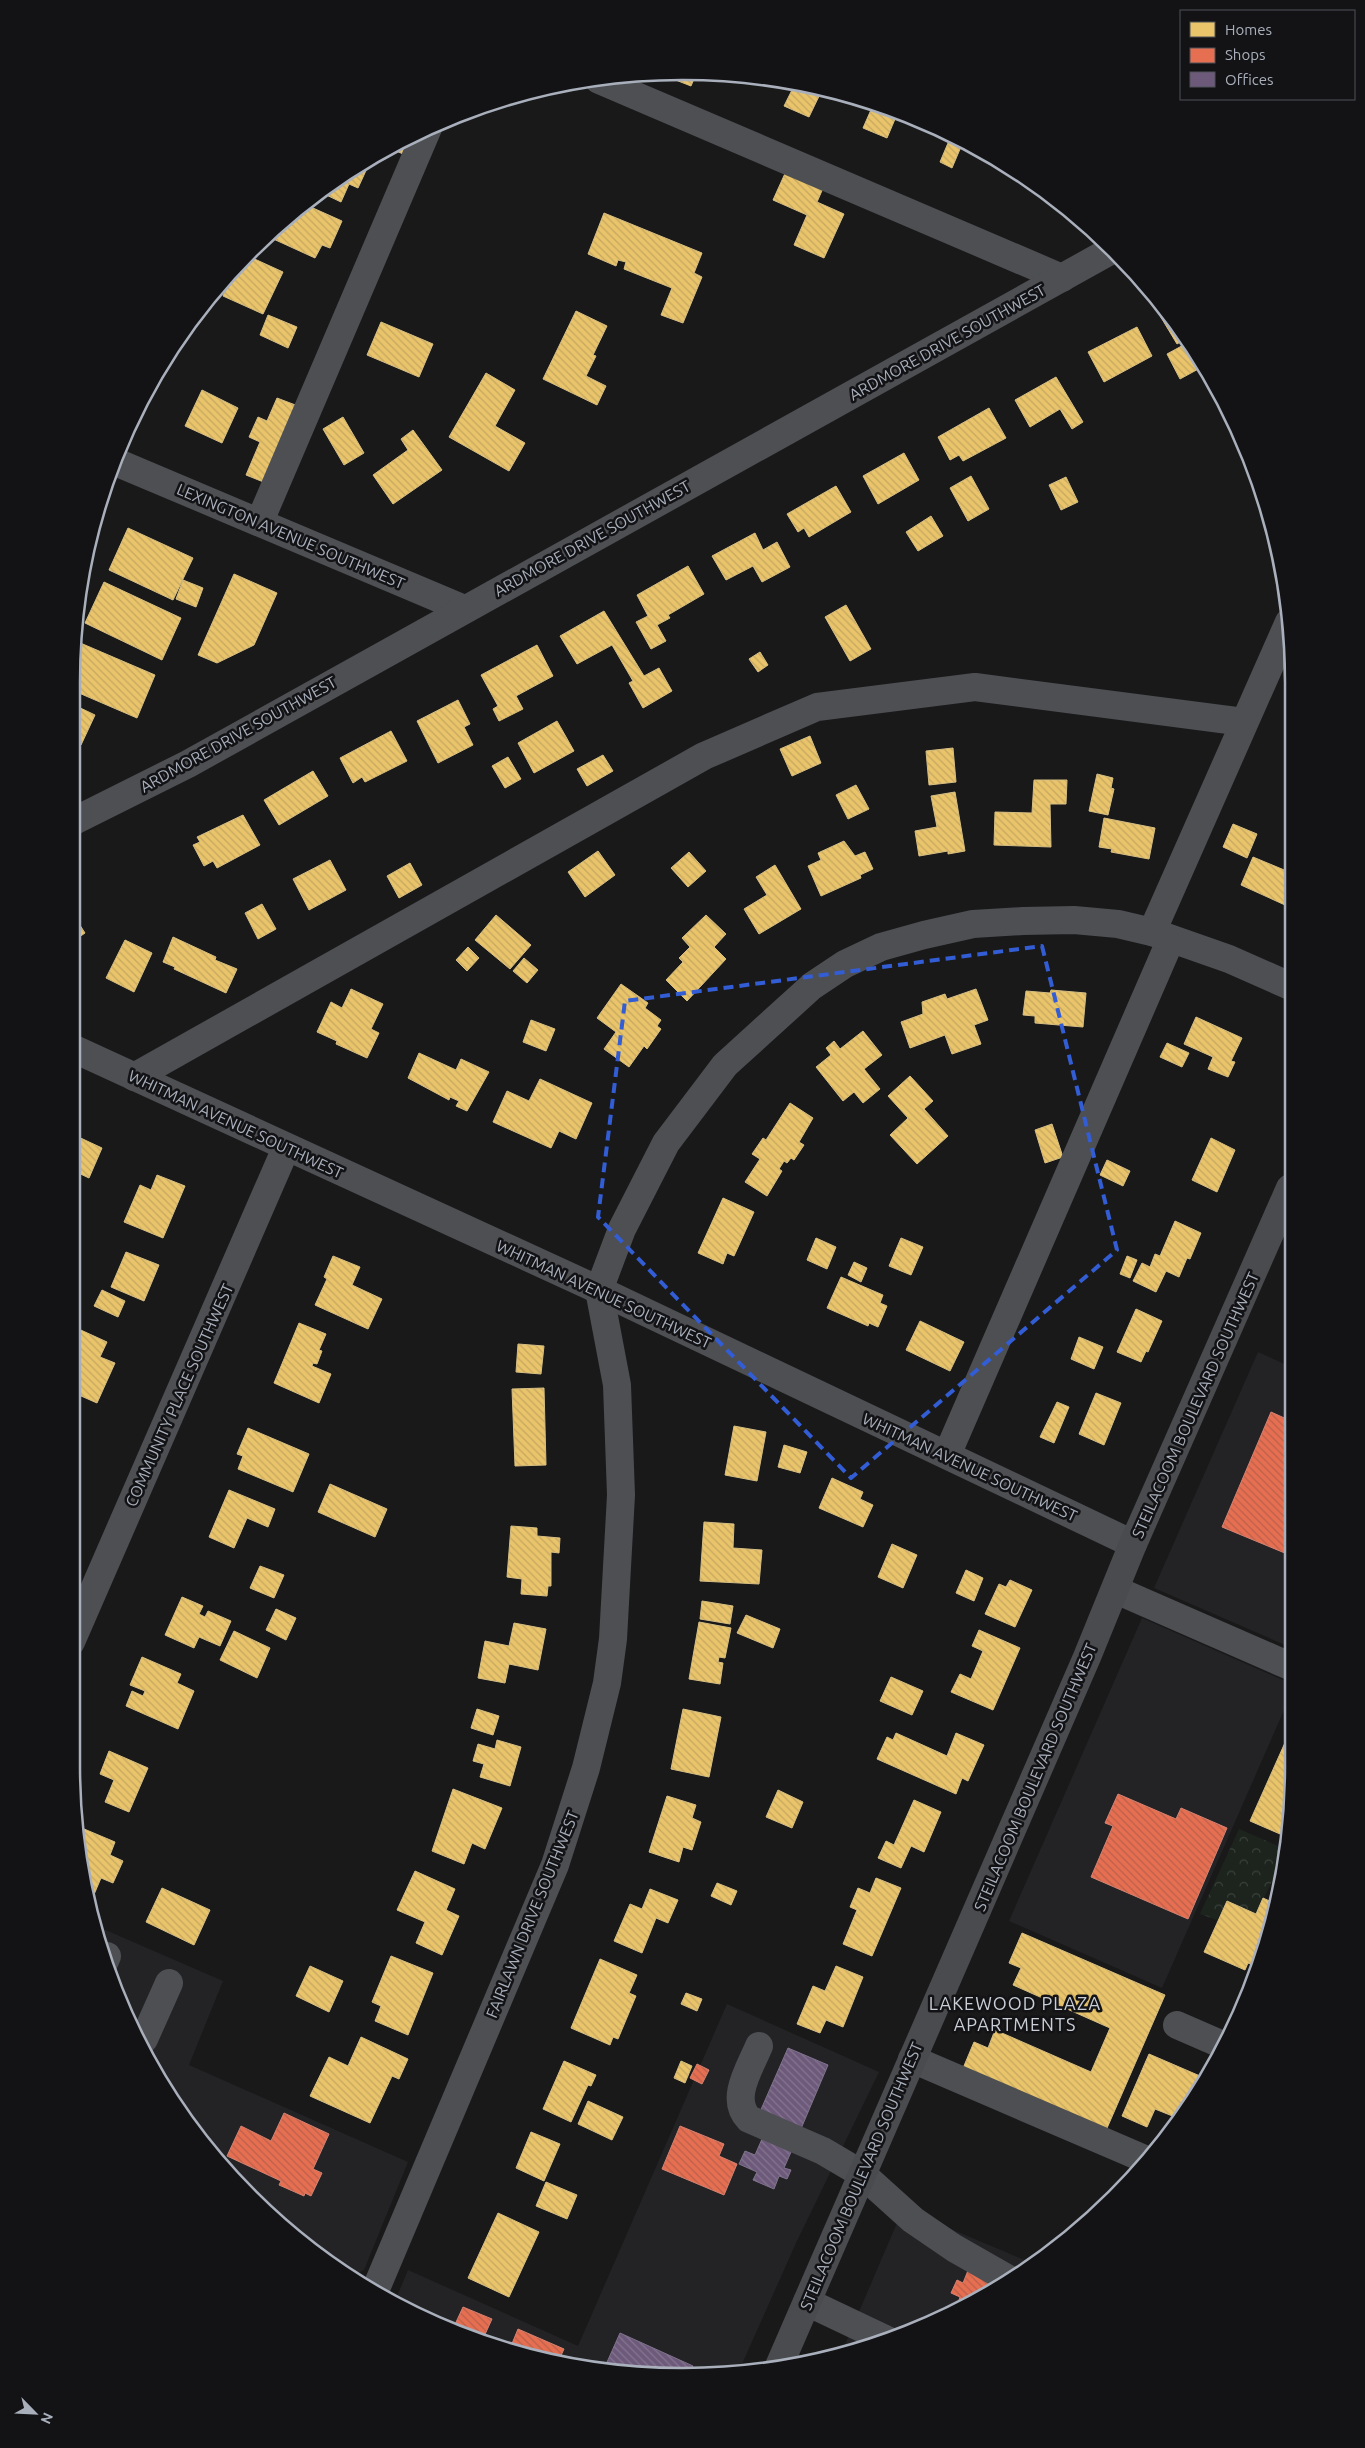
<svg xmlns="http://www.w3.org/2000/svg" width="1365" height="2448" viewBox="0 0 1365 2448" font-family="Ubuntu,sans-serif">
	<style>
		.built { fill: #232326 }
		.park { fill: url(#park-crowns) }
		.homes { fill: url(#homes-back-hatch); stroke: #d6be83 }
		.shops { fill: url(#shops-back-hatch); stroke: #d48271 }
		.offices { fill: url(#offices-back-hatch); stroke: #7f738e }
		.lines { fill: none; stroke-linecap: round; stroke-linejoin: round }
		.minor { stroke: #4d4f53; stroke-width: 28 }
		.major { stroke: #4a4b4e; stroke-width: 28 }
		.marked { fill: none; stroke: #325dd4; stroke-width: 4; stroke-dasharray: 10 6; stroke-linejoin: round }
		.labels { text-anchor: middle; stroke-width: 5; stroke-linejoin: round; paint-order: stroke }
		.street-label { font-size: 16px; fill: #a9b0bc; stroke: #131316 }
		.neighbourhood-label { font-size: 18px; letter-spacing: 1px; fill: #cacfd7; stroke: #131316 }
		.rim { fill: none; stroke: #a9b0bc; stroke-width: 2.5 }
	</style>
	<defs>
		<pattern id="park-crowns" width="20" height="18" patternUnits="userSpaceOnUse" patternTransform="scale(1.25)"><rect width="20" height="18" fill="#1c241d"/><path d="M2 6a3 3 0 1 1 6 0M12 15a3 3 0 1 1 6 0" fill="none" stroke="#3a413c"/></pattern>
		<pattern id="homes-back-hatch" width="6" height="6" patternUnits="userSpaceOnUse" patternTransform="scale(1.25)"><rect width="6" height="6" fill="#e9c46a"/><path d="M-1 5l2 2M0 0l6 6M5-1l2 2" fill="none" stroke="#c5a760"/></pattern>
		<pattern id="shops-back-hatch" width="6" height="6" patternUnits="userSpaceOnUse" patternTransform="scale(1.25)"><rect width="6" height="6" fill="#e76f51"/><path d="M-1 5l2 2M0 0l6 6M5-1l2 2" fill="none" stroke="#ba604b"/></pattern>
		<pattern id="offices-back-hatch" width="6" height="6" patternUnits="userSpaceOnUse" patternTransform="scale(1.25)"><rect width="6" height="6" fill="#6d597a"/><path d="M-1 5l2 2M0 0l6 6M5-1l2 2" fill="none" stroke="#857591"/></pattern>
	</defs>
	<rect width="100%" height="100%" fill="#19191a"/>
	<g class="built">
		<polygon points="1258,1352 1291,1367 1292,1648 1154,1588"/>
		<polygon points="1142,1618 1292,1684 1292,1692 1162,1988 1009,1921"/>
		<polygon points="94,1925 223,1981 189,2065 408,2162 364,2270 349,2277 279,2225 198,2138 153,2071 104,1962"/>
		<polygon points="727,2004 879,2072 796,2243 738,2373 723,2375 642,2375 525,2356 448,2330 395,2301 408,2270 578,2346"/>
		<polygon points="903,2209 1034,2264 1022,2274 917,2330 840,2356"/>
	</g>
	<polygon class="park" points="1239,1829 1285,1849 1284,1857 1256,1914 1227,1901 1217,1920 1200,1914"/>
	<g class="homes">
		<polygon points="670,73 696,74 691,86 668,77"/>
		<polygon points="795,84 822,90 809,117 784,106"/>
		<polygon points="874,103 898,112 887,138 863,128"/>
		<polygon points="412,135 403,154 390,148"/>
		<polygon points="951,136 963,142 952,168 940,162"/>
		<polygon points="366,163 369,164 358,188 349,184 341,202 320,192"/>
		<polygon points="787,169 824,186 817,202 844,214 824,258 794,245 807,215 773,200"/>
		<polygon points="304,204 342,221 330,248 322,245 315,258 269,237"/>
		<polygon points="604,213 702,253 694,273 702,277 683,323 661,315 672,288 624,269 626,262 618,260 616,266 588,254"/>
		<polygon points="248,256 283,272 263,314 223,296 236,267"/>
		<polygon points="576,311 607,326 593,355 596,356 586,376 606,386 597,405 543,379"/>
		<polygon points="1163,312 1187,338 1177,344 1159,314"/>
		<polygon points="268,315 297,327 288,348 260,335"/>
		<polygon points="381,322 433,344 419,377 367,355"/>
		<polygon points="1137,327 1152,356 1104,382 1088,352"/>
		<polygon points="1189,342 1202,367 1180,379 1167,354"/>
		<polygon points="486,373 515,390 495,426 525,443 509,471 449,437"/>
		<polygon points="1056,377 1083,422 1072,429 1060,409 1030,427 1015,400"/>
		<polygon points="202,390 238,408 222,443 185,426"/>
		<polygon points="277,398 298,406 266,483 246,475 260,442 249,437 258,417 267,421"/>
		<polygon points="989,408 1006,438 963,461 959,455 950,460 938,437"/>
		<polygon points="343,417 364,453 344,465 323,429"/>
		<polygon points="413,430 442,470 393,504 373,475 408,450 401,439"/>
		<polygon points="904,453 919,480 878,504 863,476"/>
		<polygon points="971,476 989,509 968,521 950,488"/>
		<polygon points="1066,477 1078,502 1061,510 1049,485"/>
		<polygon points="836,486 851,512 809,537 804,528 798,532 787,514"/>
		<polygon points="931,516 943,536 918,551 906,532"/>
		<polygon points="128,528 193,558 173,600 109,570"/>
		<polygon points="755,533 763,550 777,542 790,567 762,582 753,566 726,580 712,556"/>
		<polygon points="688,566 704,594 668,615 670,618 657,625 666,641 651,649 636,622 648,616 637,595"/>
		<polygon points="234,574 277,593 254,645 217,663 198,655"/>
		<polygon points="183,580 203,588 196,607 176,599"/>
		<polygon points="104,582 181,618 162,660 85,623"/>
		<polygon points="846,605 871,649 850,661 825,617"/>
		<polygon points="604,611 644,676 659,668 672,691 643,708 629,683 633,681 612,645 577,664 560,636"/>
		<polygon points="78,642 155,675 137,718 72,690 73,655"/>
		<polygon points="537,645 553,676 516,696 523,709 499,721 493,709 498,706 481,675"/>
		<polygon points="760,652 768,665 758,672 749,659"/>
		<polygon points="458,700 470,724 464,727 473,745 438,763 417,721"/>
		<polygon points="72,704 95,715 81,745 72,741"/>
		<polygon points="557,721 574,751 534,773 518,743"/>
		<polygon points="391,731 407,761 365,782 362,777 353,783 340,758"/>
		<polygon points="810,736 821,763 792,776 780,749"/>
		<polygon points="953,748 956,782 929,785 926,751"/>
		<polygon points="603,755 613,771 587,786 577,769"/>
		<polygon points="508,757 521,779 505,788 492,766"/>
		<polygon points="313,771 328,796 279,825 264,800"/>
		<polygon points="1097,774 1113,778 1111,788 1114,789 1108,815 1089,811"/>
		<polygon points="1034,780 1067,780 1066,804 1050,804 1051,847 994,845 995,812 1032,813"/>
		<polygon points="856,785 869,809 848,819 836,795"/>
		<polygon points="955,792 965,851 948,854 948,851 919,856 915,831 937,827 931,796"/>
		<polygon points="243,815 260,845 217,868 213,861 204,866 193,845 200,842 197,837"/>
		<polygon points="1104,818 1155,828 1149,859 1111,852 1112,849 1099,847"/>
		<polygon points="1233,824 1257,834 1247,858 1223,847"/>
		<polygon points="844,841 855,856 865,852 873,869 860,875 861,878 821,896 808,866 821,860 818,853"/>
		<polygon points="598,851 615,875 585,897 568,872"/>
		<polygon points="689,852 706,871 688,887 671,868"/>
		<polygon points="1253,857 1289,872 1290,904 1285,902 1285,905 1241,885"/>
		<polygon points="330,860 346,890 309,910 293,879"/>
		<polygon points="410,863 422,885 399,898 387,876"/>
		<polygon points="775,865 801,909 759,934 744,909 767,895 756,877"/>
		<polygon points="262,904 276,929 258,939 245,913"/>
		<polygon points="72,913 85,933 72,942"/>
		<polygon points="496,915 531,945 510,969 475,940"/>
		<polygon points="706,915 726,934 714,947 726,959 687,1001 666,980 683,962 679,958 690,947 682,938"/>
		<polygon points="173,937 216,957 215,960 237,969 226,993 174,969 175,967 163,962"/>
		<polygon points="125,940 152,953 134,992 106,978"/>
		<polygon points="468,947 479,958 467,971 456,960"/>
		<polygon points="524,958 538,970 527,983 513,971"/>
		<polygon points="621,984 648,1003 645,1008 661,1020 657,1026 661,1029 647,1049 644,1046 629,1067 604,1049 616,1032 597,1018"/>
		<polygon points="351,989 383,1004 371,1029 379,1033 367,1058 336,1044 337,1041 317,1032 331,1002 342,1008"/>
		<polygon points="976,989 988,1020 974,1025 981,1044 952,1054 945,1035 910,1048 901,1022 923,1014 922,1002 945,994 947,999"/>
		<polygon points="1051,990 1086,993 1083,1027 1035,1023 1035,1016 1023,1015 1026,991 1050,993"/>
		<polygon points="1196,1017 1242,1038 1231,1061 1235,1062 1228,1077 1208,1069 1213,1057 1184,1044"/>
		<polygon points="531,1020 555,1029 546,1051 523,1042"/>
		<polygon points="863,1031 882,1055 864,1069 880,1089 863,1103 854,1092 843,1101 816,1067 831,1055 826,1048 834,1041 840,1049"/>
		<polygon points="1167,1043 1189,1053 1182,1067 1160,1057"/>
		<polygon points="419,1053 456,1070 461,1059 489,1072 467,1111 456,1106 459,1101 450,1097 449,1100 408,1078"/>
		<polygon points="910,1076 933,1101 924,1109 948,1136 917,1164 890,1135 908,1118 888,1096"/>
		<polygon points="540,1079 592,1103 576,1139 559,1131 551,1148 493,1122 507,1091 529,1101"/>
		<polygon points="790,1103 813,1118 799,1142 804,1145 794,1160 791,1158 787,1163 784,1161 779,1169 782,1171 767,1196 745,1182 760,1159 752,1154 763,1138 766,1140"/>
		<polygon points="1052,1124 1063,1157 1045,1163 1035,1130"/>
		<polygon points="72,1134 102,1148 89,1178 72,1170"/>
		<polygon points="1211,1138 1235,1150 1217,1192 1192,1180"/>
		<polygon points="1107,1160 1130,1171 1123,1186 1100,1175"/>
		<polygon points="157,1175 185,1186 163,1238 124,1222 140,1185 151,1190"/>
		<polygon points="723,1198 754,1212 734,1256 727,1253 723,1264 698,1253"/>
		<polygon points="1175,1221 1201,1233 1190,1259 1187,1258 1179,1277 1166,1271 1156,1292 1133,1281 1142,1263 1150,1267 1155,1254 1160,1256"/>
		<polygon points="816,1238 836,1247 827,1269 807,1260"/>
		<polygon points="901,1238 923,1247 911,1275 889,1266"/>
		<polygon points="126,1252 159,1265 144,1301 111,1287"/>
		<polygon points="333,1256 360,1267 352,1285 382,1299 368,1329 315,1305 327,1279 324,1277"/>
		<polygon points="1127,1256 1137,1260 1130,1278 1120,1274"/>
		<polygon points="854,1262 867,1268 861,1282 848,1275"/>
		<polygon points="841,1277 883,1295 880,1303 887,1306 878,1327 869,1323 868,1326 827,1308"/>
		<polygon points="102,1290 125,1301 118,1317 94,1306"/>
		<polygon points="1136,1309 1162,1321 1148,1352 1146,1351 1141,1362 1117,1352"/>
		<polygon points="920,1321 964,1342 950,1371 906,1350"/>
		<polygon points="299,1323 326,1334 319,1350 322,1351 317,1364 313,1363 312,1366 331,1374 319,1403 274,1383"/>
		<polygon points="72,1326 107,1342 100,1357 115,1363 97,1403 72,1392 72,1383 80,1364 72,1360"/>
		<polygon points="1079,1337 1103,1347 1094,1369 1071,1359"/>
		<polygon points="518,1344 544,1346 541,1374 516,1372"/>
		<polygon points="544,1388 546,1465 515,1466 512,1389"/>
		<polygon points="1096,1393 1121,1403 1104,1445 1079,1434"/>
		<polygon points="1057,1402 1069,1407 1054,1443 1040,1437"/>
		<polygon points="734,1426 766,1432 757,1481 725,1475"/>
		<polygon points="248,1428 309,1454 293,1492 238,1469 243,1456 237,1454"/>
		<polygon points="784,1445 807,1452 800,1473 778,1467"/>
		<polygon points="832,1478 863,1492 860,1499 873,1505 863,1527 819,1508"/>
		<polygon points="330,1484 387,1509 375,1537 318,1512"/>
		<polygon points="229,1490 275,1509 268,1527 247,1518 234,1548 209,1537"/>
		<polygon points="704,1522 734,1524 733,1548 762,1550 759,1584 700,1581"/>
		<polygon points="511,1526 537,1528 537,1536 560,1538 559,1553 551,1552 551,1586 548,1586 547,1596 521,1594 522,1579 507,1577"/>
		<polygon points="892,1544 917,1555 903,1588 878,1577"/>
		<polygon points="260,1566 284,1575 274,1598 250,1588"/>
		<polygon points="966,1570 983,1578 974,1601 956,1593"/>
		<polygon points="1010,1580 1032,1590 1015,1627 985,1614 999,1584 1006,1587"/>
		<polygon points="182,1597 203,1606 199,1614 205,1617 208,1611 231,1621 220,1646 199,1637 194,1648 165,1635"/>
		<polygon points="702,1601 733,1606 730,1624 700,1619"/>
		<polygon points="276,1609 296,1618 286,1640 266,1630"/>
		<polygon points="746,1615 780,1629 773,1648 737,1633"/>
		<polygon points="699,1622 731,1628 725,1658 719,1657 718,1662 723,1663 720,1684 689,1679"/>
		<polygon points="514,1623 546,1629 538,1670 509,1664 505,1683 478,1678 485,1641 509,1646"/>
		<polygon points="979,1630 1020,1648 993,1710 951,1692 960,1674 971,1679 983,1651 972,1646"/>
		<polygon points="234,1631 270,1648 257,1678 220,1660"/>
		<polygon points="142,1657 181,1674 177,1683 194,1691 178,1729 126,1706 132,1691 143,1696 145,1691 130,1685"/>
		<polygon points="891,1677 923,1691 912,1715 880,1701"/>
		<polygon points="477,1709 499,1716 493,1735 471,1728"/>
		<polygon points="683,1709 721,1717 709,1777 671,1769"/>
		<polygon points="1292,1727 1292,1805 1287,1837 1250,1821"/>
		<polygon points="896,1733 947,1756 956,1733 984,1745 968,1781 962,1778 956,1794 877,1759 887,1737 893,1740"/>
		<polygon points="497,1740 521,1747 510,1786 480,1777 484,1764 473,1761 478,1744 495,1749"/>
		<polygon points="109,1751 148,1768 129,1812 105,1802 114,1780 100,1774"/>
		<polygon points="453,1789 502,1808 485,1849 472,1843 464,1864 432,1851"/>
		<polygon points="778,1790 803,1802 792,1828 766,1817"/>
		<polygon points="667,1796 696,1805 692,1818 701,1822 692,1850 683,1847 679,1862 649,1852"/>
		<polygon points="914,1800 941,1812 924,1852 911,1846 901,1868 878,1858 886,1841 894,1845"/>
		<polygon points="77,1826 115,1842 110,1855 123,1861 113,1883 101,1878 90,1904 88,1903 83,1884"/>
		<polygon points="415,1871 455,1889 446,1910 459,1916 442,1955 416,1943 425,1922 397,1910"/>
		<polygon points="876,1878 901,1888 872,1956 843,1944 857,1910 850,1907 858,1888 870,1893"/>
		<polygon points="717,1883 737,1891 731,1905 711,1896"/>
		<polygon points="162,1888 210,1910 194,1945 146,1922"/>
		<polygon points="650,1889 678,1900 668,1923 656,1918 642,1953 614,1941 630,1904 642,1909"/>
		<polygon points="1263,1898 1276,1904 1273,1924 1255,1966 1248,1963 1245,1970 1204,1952 1227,1901 1256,1914"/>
		<polygon points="1022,1933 1165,1995 1104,2135 961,2073 974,2042 988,2048 995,2030 1091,2072 1110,2028 1013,1985 1021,1968 1009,1963"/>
		<polygon points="391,1956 433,1973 408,2035 375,2021 381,2006 372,2002"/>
		<polygon points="600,1959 637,1975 629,1993 636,1996 618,2039 613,2037 610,2045 571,2028"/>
		<polygon points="310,1966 343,1981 329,2012 296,1996"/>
		<polygon points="836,1966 863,1977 843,2027 826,2020 820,2033 797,2024 813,1986 825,1991"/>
		<polygon points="686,1993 702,1999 697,2011 681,2004"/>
		<polygon points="361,2037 408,2059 399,2079 392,2076 370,2123 310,2096 329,2057 348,2066"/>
		<polygon points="1149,2054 1207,2079 1180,2119 1155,2109 1147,2127 1122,2116"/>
		<polygon points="564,2061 596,2075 591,2086 588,2085 571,2122 543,2109"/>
		<polygon points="681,2061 692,2066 685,2083 674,2078"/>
		<polygon points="588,2101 623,2117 612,2140 578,2124"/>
		<polygon points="531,2132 560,2144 544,2181 516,2168"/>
		<polygon points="546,2182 577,2195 567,2219 536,2206"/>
		<polygon points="498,2213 539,2232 509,2297 468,2278"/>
	</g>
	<g class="shops">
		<polygon points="1271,1412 1291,1421 1292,1556 1222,1527"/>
		<polygon points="1118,1794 1176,1819 1181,1808 1227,1828 1188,1919 1091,1877 1113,1826 1105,1823"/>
		<polygon points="697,2064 709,2070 702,2084 690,2078"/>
		<polygon points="284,2113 329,2134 313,2169 322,2173 311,2196 305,2193 304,2196 279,2185 281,2181 227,2156 241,2126 271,2141"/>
		<polygon points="680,2126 724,2144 719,2156 737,2164 724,2195 662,2169"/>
		<polygon points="969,2268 998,2286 956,2309 960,2297 951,2293 957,2280 963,2283"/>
		<polygon points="463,2307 492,2319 482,2341 452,2331"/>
		<polygon points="518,2329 564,2349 558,2362 525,2356 509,2351"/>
	</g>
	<g class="offices">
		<polygon points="788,2048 828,2065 800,2131 759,2114"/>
		<polygon points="762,2139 791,2152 784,2168 791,2170 787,2179 779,2176 774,2189 753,2180 757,2172 739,2164 745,2151 755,2155"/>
		<polygon points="620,2333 693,2366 689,2375 642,2375 604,2369"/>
	</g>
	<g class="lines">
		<g class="minor">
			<polyline points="599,80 1062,278"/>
			<polyline points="118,463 464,609"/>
			<polyline points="260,521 428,128"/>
			<polyline points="72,822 188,764 1110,251"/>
			<polyline points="1152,932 1289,622"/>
			<polyline points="72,1048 599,1290 1133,1544"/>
			<polyline points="134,1077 704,756 817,707 975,687 1244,722"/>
			<polyline points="947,1455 1171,939"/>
			<polyline points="1116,1590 1292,1667"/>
			<polyline points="71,1642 286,1148"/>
			<polyline points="104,1963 107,1956"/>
			<polyline points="1177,2025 1223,2045"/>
			<polyline points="144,2039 169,1983"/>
			<path d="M759 2046C750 2068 729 2099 749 2119L823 2151 862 2174 913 2220 954 2248 1010 2280"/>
			<polyline points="912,2059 1147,2160"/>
			<polyline points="375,2291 555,1865 586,1768 607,1683 613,1639 621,1495 617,1385 599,1290 622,1229 666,1143 725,1065 812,986 845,964 881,947 924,935 973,924 1023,921 1074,920 1118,924 1152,932 1229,959 1290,986"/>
			<polyline points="807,2302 887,2340"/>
		</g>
		<polyline class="major" points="779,2366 1087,1657 1133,1544 1290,1188"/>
	</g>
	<path class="marked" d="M1042 946 1117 1250 851 1478 598 1217 625 1001Z"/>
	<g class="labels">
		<g class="street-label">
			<text transform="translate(947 342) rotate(-29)" y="6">ARDMORE DRIVE SOUTHWEST</text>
			<text transform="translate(291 536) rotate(23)" y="6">LEXINGTON AVENUE SOUTHWEST</text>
			<text transform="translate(592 538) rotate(-29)" y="6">ARDMORE DRIVE SOUTHWEST</text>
			<text transform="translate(238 734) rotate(-29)" y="6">ARDMORE DRIVE SOUTHWEST</text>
			<text transform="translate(236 1124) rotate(25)" y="6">WHITMAN AVENUE SOUTHWEST</text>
			<text transform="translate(604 1294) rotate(25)" y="6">WHITMAN AVENUE SOUTHWEST</text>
			<text transform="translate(179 1395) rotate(-66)" y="6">COMMUNITY PLACE SOUTHWEST</text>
			<text transform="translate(1195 1405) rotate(-66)" y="6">STEILACOOM BOULEVARD SOUTHWEST</text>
			<text transform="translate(970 1467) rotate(25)" y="6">WHITMAN AVENUE SOUTHWEST</text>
			<text transform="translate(1035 1777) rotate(-67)" y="6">STEILACOOM BOULEVARD SOUTHWEST</text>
			<text transform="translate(532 1914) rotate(-68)" y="6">FAIRLAWN DRIVE SOUTHWEST</text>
			<text transform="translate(861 2176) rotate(-67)" y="6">STEILACOOM BOULEVARD SOUTHWEST</text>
		</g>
		<g class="neighbourhood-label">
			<text x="1015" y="2010">LAKEWOOD PLAZA<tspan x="1015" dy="21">APARTMENTS</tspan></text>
		</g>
	</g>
	<path d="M0 0H1365V2448H0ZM682 80H683A602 602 0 0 1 1285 682V1766A602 602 0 0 1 683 2368H682A602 602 0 0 1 80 1766V682A602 602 0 0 1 682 80Z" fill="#131316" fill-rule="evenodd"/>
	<path class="rim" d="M682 80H683A602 602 0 0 1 1285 682V1766A602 602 0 0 1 683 2368H682A602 602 0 0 1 80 1766V682A602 602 0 0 1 682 80Z"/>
	<rect x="1180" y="10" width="175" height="90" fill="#131316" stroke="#4f5258"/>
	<rect x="1190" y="22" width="25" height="15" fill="#e9c46a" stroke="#4f5258"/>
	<text x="1225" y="35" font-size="15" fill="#a9b0bc">Homes</text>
	<rect x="1190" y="48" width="25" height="15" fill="#e76f51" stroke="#4f5258"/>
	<text x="1225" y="60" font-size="15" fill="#a9b0bc">Shops</text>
	<rect x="1190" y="72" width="25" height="15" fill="#6d597a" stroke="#4f5258"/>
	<text x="1225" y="85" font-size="15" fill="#a9b0bc">Offices</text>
	<g transform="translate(35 2413) rotate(114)" stroke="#131316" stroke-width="4" paint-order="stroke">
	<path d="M0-4L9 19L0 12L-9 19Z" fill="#a9b0bc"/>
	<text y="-8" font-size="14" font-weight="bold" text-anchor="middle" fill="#a9b0bc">N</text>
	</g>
</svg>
